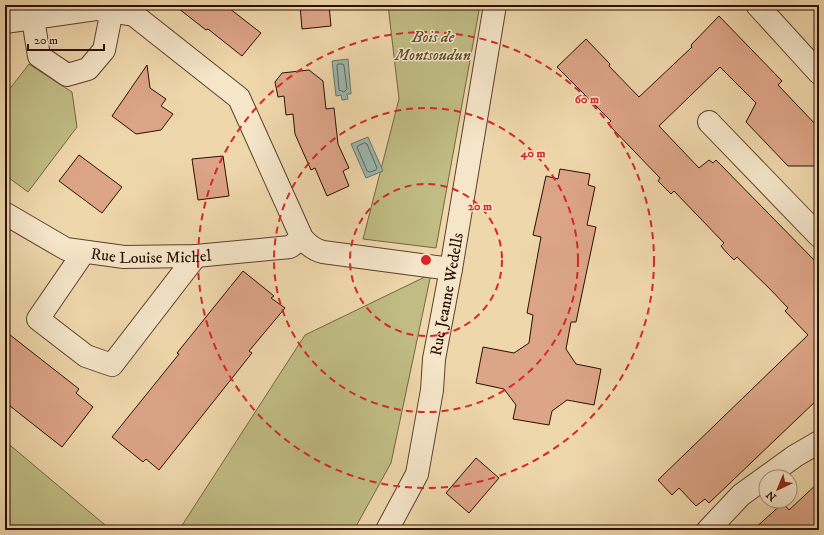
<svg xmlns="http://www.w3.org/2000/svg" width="824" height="535" viewBox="0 0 824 535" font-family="'IM FELL DW Pica',serif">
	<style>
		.green { fill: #c0bc84; stroke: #766642 }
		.water { fill: #9bb8b0; stroke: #6e746a }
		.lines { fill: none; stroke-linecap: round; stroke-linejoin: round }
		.shore { stroke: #636458; stroke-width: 1 }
		.building { fill: #dda587; stroke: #2b0f00 }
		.minor-casing { stroke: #5c412b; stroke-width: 24 }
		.minor { stroke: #f5e5c9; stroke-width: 22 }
		.ring { fill: none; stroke: #d62828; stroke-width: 2; stroke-dasharray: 7 5 }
		.labels { text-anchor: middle; stroke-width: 3; stroke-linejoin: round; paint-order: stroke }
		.park-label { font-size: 16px; font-style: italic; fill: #5f4c2e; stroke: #f5e5c9 }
		.street-label { font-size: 16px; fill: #2b0f00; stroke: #f5e5c9 }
		.centre { fill: #d62828; stroke: #f5e5c9; stroke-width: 2 }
		.ring-label { font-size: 12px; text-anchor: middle; font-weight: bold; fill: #d62828; stroke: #f5e5c9; stroke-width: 3; stroke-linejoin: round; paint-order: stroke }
	</style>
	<rect width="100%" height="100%" fill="#efd7ac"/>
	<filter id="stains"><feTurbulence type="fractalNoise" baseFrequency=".005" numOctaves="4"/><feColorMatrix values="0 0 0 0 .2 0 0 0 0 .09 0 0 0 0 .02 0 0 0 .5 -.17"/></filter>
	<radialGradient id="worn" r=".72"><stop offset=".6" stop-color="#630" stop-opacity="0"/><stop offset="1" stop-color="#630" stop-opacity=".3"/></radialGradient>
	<g class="green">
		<polygon points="388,5 480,5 436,248 363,239 399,99"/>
		<polygon points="29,64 72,92 77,127 28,192 5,175 5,95"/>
		<polygon points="431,274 391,463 354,530 179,530 305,335"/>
		<polygon points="5,441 111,530 5,530"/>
	</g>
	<g class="water">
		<polygon points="348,59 351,94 347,94 348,99 342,100 341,95 336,96 332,61"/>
		<polygon points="368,137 383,171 366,178 351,144"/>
	</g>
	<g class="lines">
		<g class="shore">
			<polygon points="338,64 343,64 344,66 347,89 344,92 339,90 337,66"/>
			<polygon points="365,143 367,144 377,168 376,170 370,172 367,171 357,147 358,146"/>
		</g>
	</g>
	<g class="building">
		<polygon points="174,5 225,5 261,33 242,56 208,29 206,30"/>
		<polygon points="300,5 329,5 331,26 302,29"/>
		<polygon points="719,16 782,81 778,85 819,128 819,166 788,166 746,122 756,103 720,67 659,126 699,168 709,160 713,163 716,160 819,265 819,398 709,503 705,499 696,506 679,488 672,495 658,480 808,335 785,311 788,308 771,290 737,257 734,260 727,253 721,246 724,243 674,191 671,194 658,181 660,178 608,124 611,121 557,67 586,39 610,64 609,66 639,97 692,47 691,45"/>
		<polygon points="147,65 150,88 166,99 161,106 173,114 161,130 136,134 112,116"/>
		<polygon points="309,70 323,81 326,109 334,108 338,144 349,168 343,171 349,186 327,196 315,168 311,170 295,134 293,114 286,115 284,96 278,97 275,82 282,73"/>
		<polygon points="79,155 122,187 102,213 59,181"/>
		<polygon points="223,156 229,196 198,200 192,159"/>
		<polygon points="560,169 590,174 588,185 595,187 587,225 596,227 576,322 571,322 566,349 576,364 601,369 594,405 567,400 552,411 549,425 513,419 516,405 504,389 476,383 483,347 514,353 529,343 533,315 527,313 541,237 533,235 546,176 558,179"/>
		<polygon points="243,271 274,296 271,298 285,308 249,351 252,353 159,470 146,459 143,462 112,437 179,354 177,353"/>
		<polygon points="5,331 79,389 76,393 93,407 62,447 5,402"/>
		<polygon points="476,458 499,478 469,513 446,493"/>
		<polygon points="819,482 819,530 753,530 783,503 789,510"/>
	</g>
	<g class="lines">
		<g class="minor-casing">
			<g id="minor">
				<polyline points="757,5 819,73"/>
				<polyline points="33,19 39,56 67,75 88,69 104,50 113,5"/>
				<path d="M5 22 96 9 134 15 239 98 302 238C308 245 314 250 323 252L451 269"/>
				<polyline points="709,122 819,236"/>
				<path id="s1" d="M6 214 66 249 124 257 196 256 290 247 302 238"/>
				<polyline points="84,252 38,319 86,356 112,365 196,256"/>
				<path id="s2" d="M387 530 417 474 432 390 434 359 451 269 495 5"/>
				<polyline points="708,530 741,495 795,456 819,442"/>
			</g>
		</g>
		<use href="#minor" class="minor"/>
	</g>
	<g class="ring">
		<circle cx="426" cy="260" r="76"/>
		<circle cx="426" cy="260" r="152"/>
		<circle cx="426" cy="260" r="228"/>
	</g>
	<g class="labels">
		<g class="park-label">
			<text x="433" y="42">Bois de<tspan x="433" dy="18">Montsoudun</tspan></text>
		</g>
		<g class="street-label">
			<text dy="6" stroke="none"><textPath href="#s1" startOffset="155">Rue Louise Michel</textPath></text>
			<text dy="6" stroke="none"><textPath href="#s2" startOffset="246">Rue Jeanne Wedells</textPath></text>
		</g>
	</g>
	<circle cx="426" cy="260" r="6" class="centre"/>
	<g class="ring-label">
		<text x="587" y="103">60 m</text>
		<text x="533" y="157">40 m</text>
		<text x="480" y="210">20 m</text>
	</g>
	<rect width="824" height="535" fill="none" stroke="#efd7ac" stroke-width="20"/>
	<rect x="6" y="6" width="812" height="523" fill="none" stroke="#2b0f00" stroke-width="2"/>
	<rect x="10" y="10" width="804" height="515" fill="none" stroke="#2b0f00"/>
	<g transform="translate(778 489) rotate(224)"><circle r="19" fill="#f5e5c9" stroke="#a48f79"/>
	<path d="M0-3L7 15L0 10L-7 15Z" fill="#8f2418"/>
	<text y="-6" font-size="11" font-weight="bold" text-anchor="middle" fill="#2b0f00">N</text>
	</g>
	<path d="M28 44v6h76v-6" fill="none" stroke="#2b0f00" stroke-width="2"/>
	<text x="34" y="44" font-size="12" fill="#2b0f00" stroke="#f5e5c9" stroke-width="3" paint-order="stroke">20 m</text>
	<rect width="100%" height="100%" filter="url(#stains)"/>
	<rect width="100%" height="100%" fill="url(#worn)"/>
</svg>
